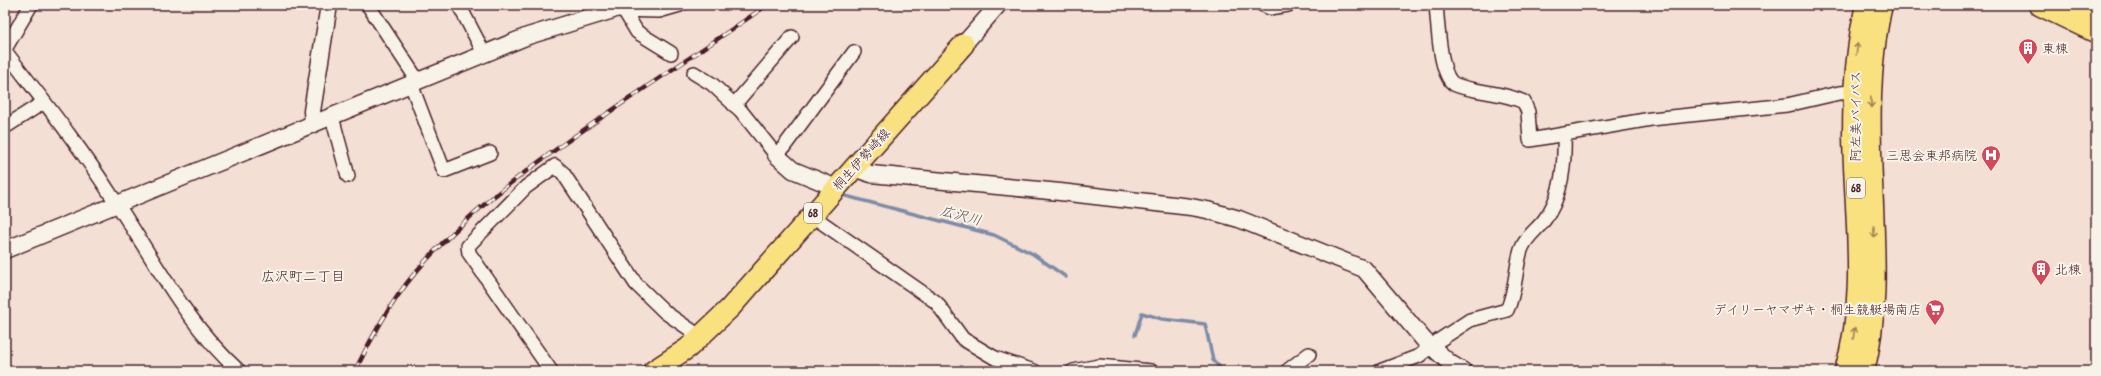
<svg xmlns="http://www.w3.org/2000/svg" width="2101" height="376" viewBox="0 0 2101 376" font-family="'Patrick Hand','Klee One',sans-serif">
	<style>
		.lines { fill: none; stroke-linecap: round; stroke-linejoin: round }
		.stream { stroke: #7c8ba8; stroke-width: 3.5 }
		.minor-casing { stroke: #4a1f2b; stroke-width: 16 }
		.tertiary-casing { stroke: #4a1f2b; stroke-width: 19 }
		.primary-casing { stroke: #4a1f2b; stroke-width: 23 }
		.trunk-casing { stroke: #4a1f2b; stroke-width: 24 }
		.minor { stroke: #f7f3e8; stroke-width: 13 }
		.tertiary { stroke: #f7f3e8; stroke-width: 16 }
		.primary { stroke: #fae180; stroke-width: 20 }
		.trunk { stroke: #fae180; stroke-width: 21 }
		.rail-casing { stroke: #4a1f2b; stroke-width: 4.5 }
		.rail { stroke: #f7f3e8; stroke-width: 3; stroke-dasharray: 9; stroke-linecap: butt }
		.oneway { stroke: #a28056 }
		.labels { text-anchor: middle; stroke-width: 4; stroke-linejoin: round; paint-order: stroke }
		.shield { fill: #f7f3e8; stroke: #7e5f64; stroke-width: 1 }
		.shield-label { font-size: 12px; font-weight: bold; fill: #4a1f2b }
		.poi-label { font-size: 13px; fill: #4a1f2b; stroke: #f7f3e8; text-anchor: start }
		.street-label { font-size: 13px; fill: #4a1f2b; stroke: #f7f3e8 }
		.water-label { font-size: 14px; font-style: italic; fill: #5f4c5f; stroke: #f7f3e8 }
		.neighbourhood-label { font-size: 14px; fill: #4a1f2b; stroke: #f7f3e8 }
	</style>
	<rect width="100%" height="100%" fill="#f3dfd3"/>
	<filter id="ink" filterUnits="userSpaceOnUse"><feTurbulence type="fractalNoise" baseFrequency=".025" numOctaves="2"/><feDisplacementMap in="SourceGraphic" scale="8" xChannelSelector="R" yChannelSelector="G"/><feConvolveMatrix kernelMatrix="1 2 1 2 8 2 1 2 1" color-interpolation-filters="sRGB"/></filter>
	<g filter="url(#ink)">
		<g class="lines">
			<g class="stream">
				<polyline points="842,195 994,235 1033,254 1066,277"/>
				<polyline points="1135,335 1142,313 1162,319 1205,324 1213,360 1223,371"/>
			</g>
			<g class="minor-casing">
				<g id="minor">
					<polyline points="368,5 418,81"/>
					<polyline points="459,5 484,53"/>
					<polyline points="611,5 613,10 659,11 680,5"/>
					<polyline points="1263,5 1270,8 1288,5"/>
					<path d="M1436 5C1438 22 1439 79 1456 85 1478 93 1502 92 1524 102L1528 112 1530 140 1651 119 1787 105 1839 93 1854 92"/>
					<polyline points="625,12 637,32 671,53"/>
					<polyline points="5,49 31,5"/>
					<path d="M5 51C41 98 79 145 111 195 152 255 184 322 239 371"/>
					<polyline points="694,73 712,84 741,111 776,155 783,148 854,52"/>
					<polyline points="411,84 444,171 490,153"/>
					<polyline points="734,105 792,37"/>
					<polyline points="332,117 348,176"/>
					<polyline points="5,127 44,102"/>
					<polyline points="811,215 936,302 963,339 995,358 1034,371"/>
					<polyline points="551,371 469,253 468,246 526,187 555,166 563,173 636,284 666,313 701,337"/>
					<polyline points="1073,371 1099,366 1151,371"/>
					<polyline points="1287,371 1309,354"/>
					<path d="M1380 371 1419 356 1438 341 1470 320 1507 310C1516 292 1515 269 1521 250 1526 236 1537 230 1545 219 1562 196 1565 162 1564 136"/>
				</g>
			</g>
			<g class="tertiary-casing">
				<g id="tertiary">
					<polyline points="964,44 998,5"/>
					<polyline points="313,124 312,111 329,5"/>
					<polyline points="776,155 793,170 827,184 834,190"/>
					<polyline points="853,168 871,174 1060,192 1191,207 1207,210 1239,219 1364,269 1424,340 1450,363 1463,371"/>
					<polyline points="5,250 528,36 613,10"/>
				</g>
			</g>
			<g class="primary-casing">
				<g id="primary">
					<polyline points="653,371 688,348 730,308 964,44"/>
					<path d="M1845 371C1868 294 1854 213 1853 135 1853 91 1856 48 1866 5"/>
					<path d="M1864 371C1878 316 1875 262 1873 205 1870 139 1867 70 1882 5"/>
				</g>
			</g>
			<g class="trunk-casing">
				<g id="trunk">
					<polyline points="2040,5 2096,32"/>
					<polyline points="2074,5 2096,18"/>
				</g>
			</g>
			<use href="#minor" class="minor"/>
			<use href="#tertiary" class="tertiary"/>
			<use href="#primary" class="primary"/>
			<use href="#trunk" class="trunk"/>
			<g class="rail-casing">
				<path id="rail" d="M355 371C372 337 390 303 415 273 463 216 523 172 585 129 645 87 707 47 767 5"/>
			</g>
			<use href="#rail" class="rail"/>
		</g>
		<defs><path id="oneway-shaft" d="M-6 0H5M1.5-3L5.5 0L1.5 3" fill="none" stroke-width="1.6" stroke-linecap="round" stroke-linejoin="round"/></defs>
		<g class="oneway">
			<use href="#oneway-shaft" transform="translate(1857 49) rotate(-82)"/>
			<use href="#oneway-shaft" transform="translate(1871 102) rotate(90)"/>
			<use href="#oneway-shaft" transform="translate(1874 232) rotate(88)"/>
			<use href="#oneway-shaft" transform="translate(1854 333) rotate(-82)"/>
		</g>
	</g>
	<defs>
		<g id="building-pin" transform="scale(1)"><path d="M0 17L-7.5 6A9.5 9.5 0 1 1 7.5 6Z" fill="#d1495b" stroke="#f7f3e8"/><path d="M-4-6H4V6H1V3H-1V6H-4ZM-2.5-4.3h1.7v1.8h-1.7ZM.8-4.3h1.7v1.8H.8ZM-2.5-1h1.7V.8h-1.7ZM.8-1h1.7V.8H.8Z" fill="#fff"/></g>
		<g id="hospital-pin" transform="scale(1)"><path d="M0 17L-7.5 6A9.5 9.5 0 1 1 7.5 6Z" fill="#d1495b" stroke="#f7f3e8"/><path d="M-5-5h3v3.5h4V-5h3V5h-3V1.5h-4V5h-3Z" fill="#fff"/></g>
		<g id="supermarket-pin" transform="scale(1)"><path d="M0 17L-7.5 6A9.5 9.5 0 1 1 7.5 6Z" fill="#d1495b" stroke="#f7f3e8"/><path d="M-6-5.5h2.5l.6 2H6L4.5 2H-2.5L-4.4-4H-6ZM-1.5 3.2a1.3 1.3 0 1 0 .1 0ZM3 3.2a1.3 1.3 0 1 0 .1 0Z" fill="#fff"/></g>
	</defs>
	<g fill-rule="evenodd">
		<use href="#building-pin" x="2028" y="48"/>
		<use href="#hospital-pin" x="1991" y="155"/>
		<use href="#building-pin" x="2041" y="269"/>
		<use href="#supermarket-pin" x="1935" y="309"/>
	</g>
	<g class="labels">
		<g class="shield">
			<rect x="1847" y="178" width="18" height="20" rx="3"/>
			<rect x="804" y="203" width="18" height="20" rx="3"/>
		</g>
		<g class="shield-label">
			<text x="1856" y="192">68</text>
			<text x="813" y="217">68</text>
		</g>
		<g class="poi-label">
			<text x="2042" y="53">東棟</text>
			<text x="1977" y="160" text-anchor="end">三思会東邦病院</text>
			<text x="2055" y="274">北棟</text>
			<text x="1921" y="314" text-anchor="end">デイリーヤマザキ・桐生競艇場南店</text>
		</g>
		<g class="street-label">
			<text transform="translate(1855 116) rotate(-90)" y="5">阿左美バイパス</text>
			<text transform="translate(861 159) rotate(-48)" y="5">桐生伊勢崎線</text>
		</g>
		<g class="water-label">
			<text transform="translate(961 215) rotate(15)" y="5">広沢川</text>
		</g>
		<g class="neighbourhood-label">
			<text x="303" y="281">広沢町二丁目</text>
		</g>
	</g>
	<rect width="2101" height="376" fill="none" stroke="#f7f3e8" stroke-width="20"/>
	<rect x="10" y="10" width="2081" height="356" fill="none" stroke="#4a1f2b" stroke-width="1.5" filter="url(#ink)"/>
</svg>
